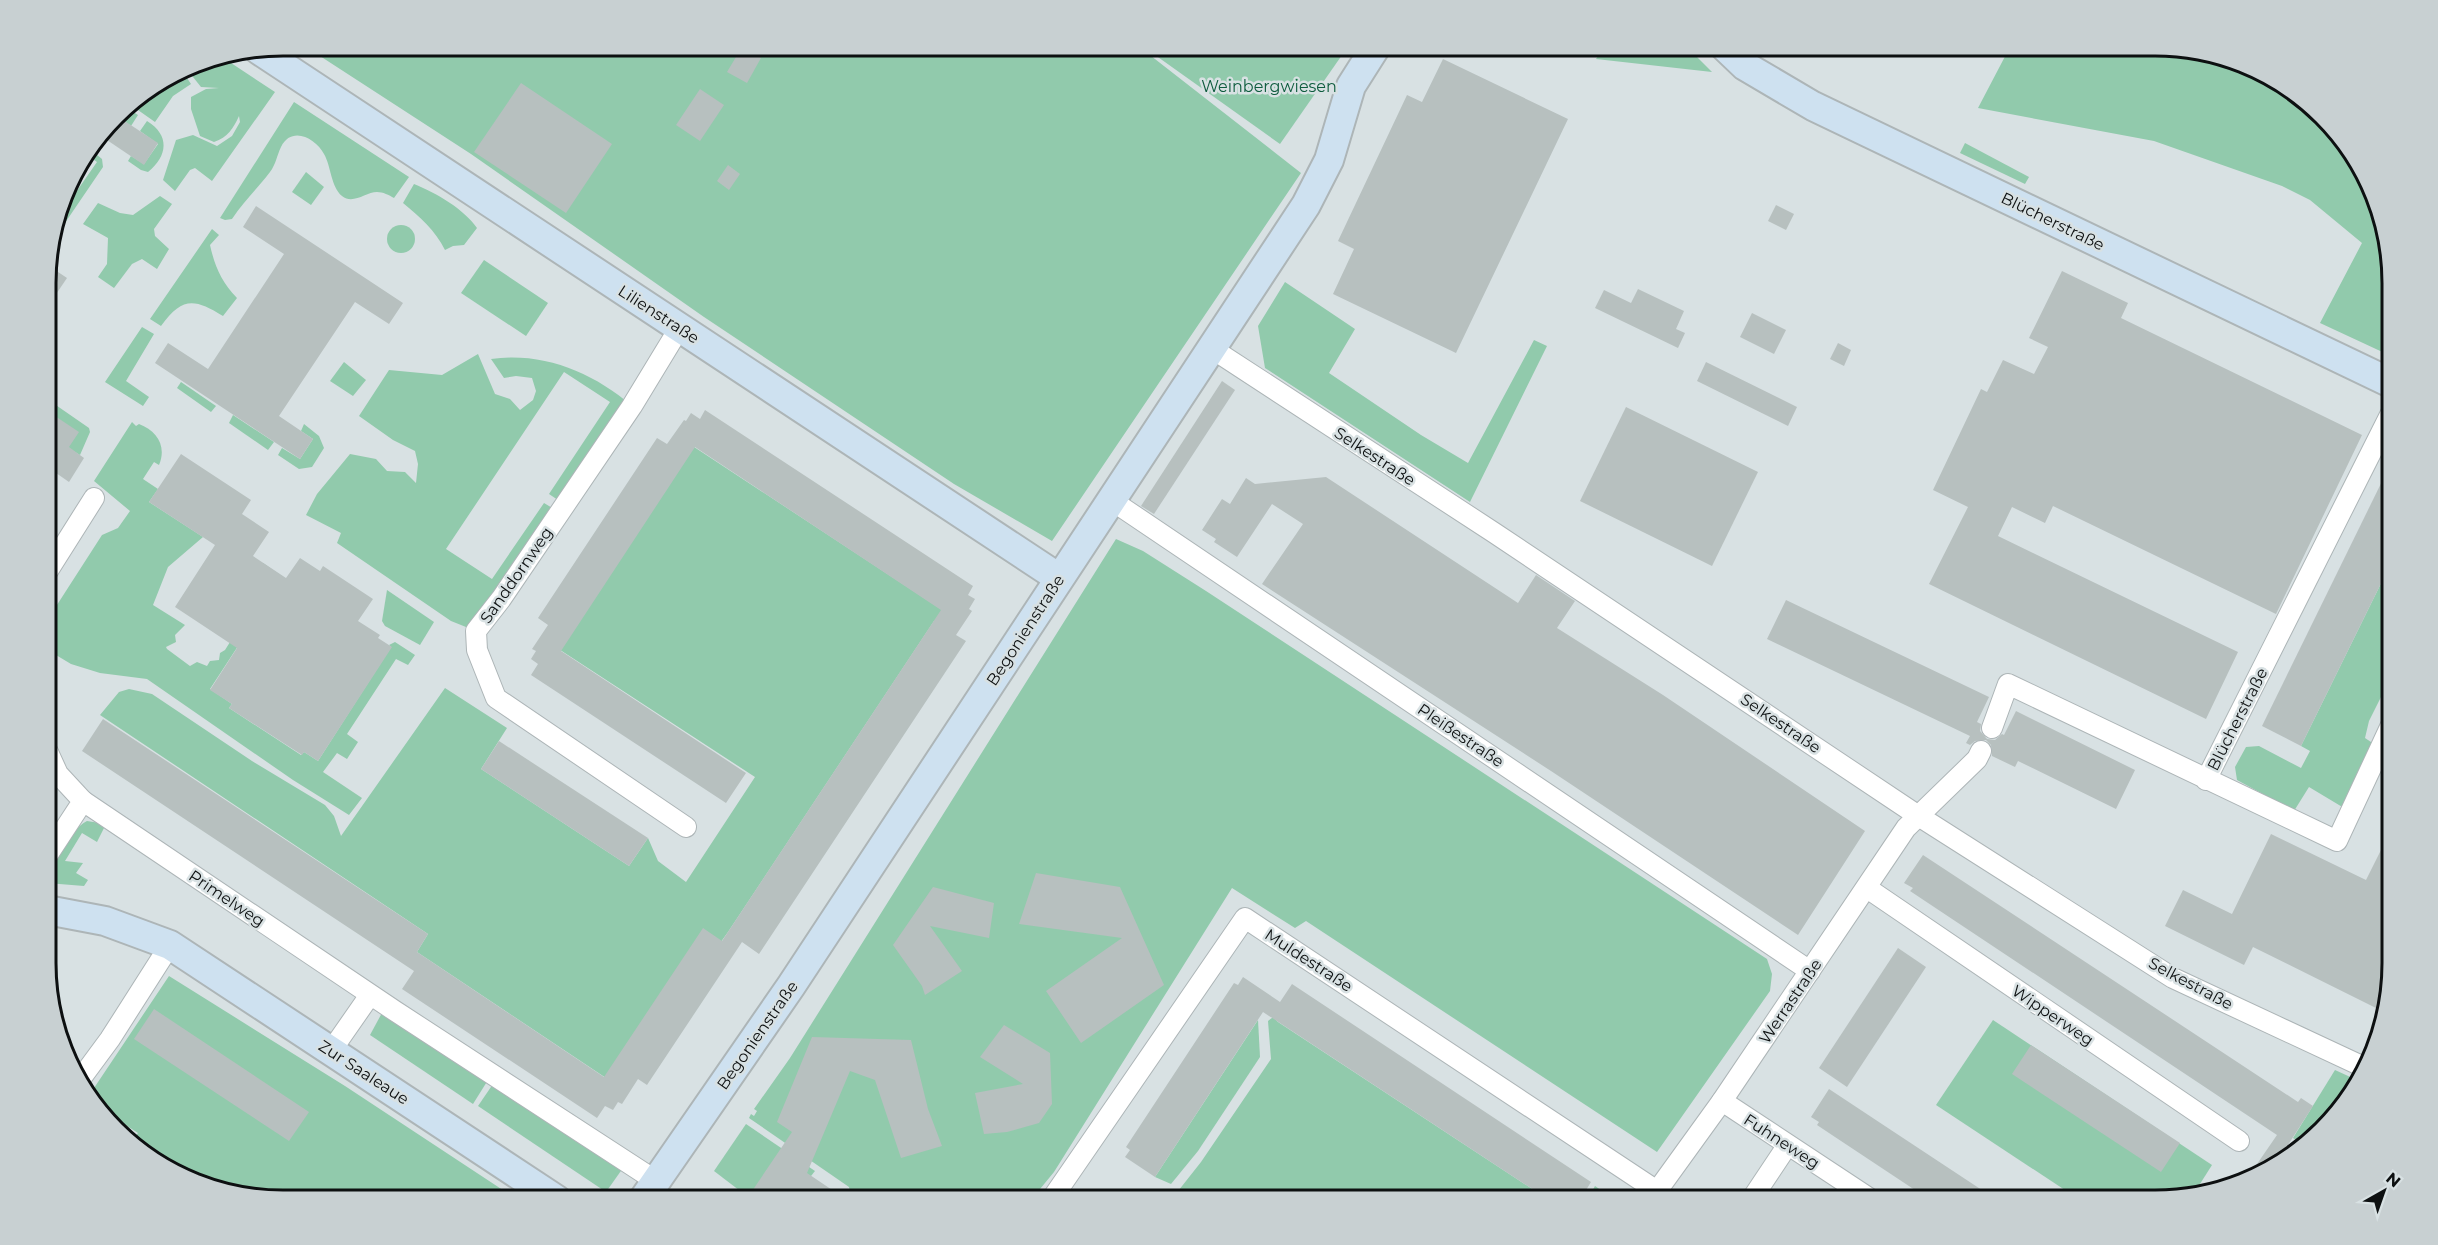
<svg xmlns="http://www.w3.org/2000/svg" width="2438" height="1245" viewBox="0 0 2438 1245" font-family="Montserrat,sans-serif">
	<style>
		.green { fill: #91caac }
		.building { fill: #b7c0bf }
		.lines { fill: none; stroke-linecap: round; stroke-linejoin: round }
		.street-casing { stroke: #adb5b7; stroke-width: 22 }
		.secondary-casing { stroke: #adb5b7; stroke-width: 32 }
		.street { stroke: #fff; stroke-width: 20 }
		.secondary { stroke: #cee1f0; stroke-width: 28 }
		.labels { text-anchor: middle; stroke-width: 5; stroke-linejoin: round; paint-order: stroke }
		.park-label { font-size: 16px; fill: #0e5c3e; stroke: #d8e1e3 }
		.street-label { font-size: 16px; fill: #0d1011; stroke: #d8e1e3 }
		.rim { fill: none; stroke: #0d1011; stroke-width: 3 }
	</style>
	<rect width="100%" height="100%" fill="#d8e1e3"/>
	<g class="green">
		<polygon points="303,45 1137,45 1301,173 1052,541 954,484 704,317 471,154"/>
		<polygon points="1141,45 1349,45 1280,144"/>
		<polygon points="1606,45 1685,45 1712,72 1596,59"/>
		<polygon points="2011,45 2156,45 2260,69 2312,104 2353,150 2391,252 2391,286 2382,317 2391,322 2391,356 2320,323 2362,243 2310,200 2282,186 2154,141 1978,108"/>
		<path d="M222 57 275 92 212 181 195 168 190 170 175 191 163 180 176 140 193 135 217 146 232 136 240 122 239 116C233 129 228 137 214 142L200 136 191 109V97L206 89 219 88 201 87 185 67 192 63Z"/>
		<polygon points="181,69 191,84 173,96 155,122 128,103"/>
		<path d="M294 102 409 177 394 198C389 195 383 192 377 192 366 192 353 205 342 196 331 187 331 166 324 154 316 139 292 125 281 147 277 155 276 164 270 172 258 188 244 201 232 219L225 220 220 218Z"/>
		<polygon points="124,106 138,115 131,126 117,116"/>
		<path d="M147 121C170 135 168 156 148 172L141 170 128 161 131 156 144 164 158 144 140 131Z"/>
		<polygon points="1965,143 2029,177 2025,184 1960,153"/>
		<polygon points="91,150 102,159 103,167 52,242 58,218 97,162 87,155"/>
		<polygon points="306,172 324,187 311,205 292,192"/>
		<path d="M414 184C436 193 464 209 477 228L464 245 453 246 445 250C435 230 420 217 403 203Z"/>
		<polygon points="160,196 172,204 154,229 155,236 169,249 157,269 142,259 132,264 114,288 98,277 107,264 108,238 83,224 98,203 120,213 133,215"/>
		<circle cx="401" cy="239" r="14"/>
		<path d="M212 229 219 235 210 245C215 267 221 281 237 298L223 316C194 298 182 297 161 326L150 319Z"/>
		<polygon points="484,260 548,303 526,336 461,293"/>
		<polygon points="1285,282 1355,329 1329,373 1421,435 1468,463 1534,340 1547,346 1470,502 1265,368 1258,326"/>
		<polygon points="142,327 154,334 126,381 149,397 143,406 105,382"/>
		<path d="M478 354 495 394 510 399 520 410 533 400 536 391 532 378 516 376 504 378 491 359C544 352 592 372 632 406L564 504 549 494 610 402 564 372 446 549 492 579 544 503 559 512 476 631 451 621 337 543 341 533 306 515 317 494 350 454 376 459 387 471 405 472 416 483 418 464 415 451 393 440 359 416 389 370 442 375Z"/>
		<polygon points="344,362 366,380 353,396 330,381"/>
		<polygon points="181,382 216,406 211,412 177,388"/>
		<polygon points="46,401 50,401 89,428 90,432 80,455 68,448 48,412 46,416"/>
		<polygon points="233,415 274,442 268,450 229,423"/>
		<path d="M132 422 136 426 139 424C157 431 167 446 159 465L154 462 143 479 158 489 149 502 203 537 168 567 153 605 185 625 175 635 176 642 166 647 167 649 190 666 197 662 207 666 210 661 219 660 220 653 225 650 254 604 241 596 263 563 283 577 210 689 232 704 229 708 301 755 304 752 318 761 391 647 389 645 395 642 415 655 408 665 396 659 347 734 358 742 347 759 337 753 323 772 362 798 349 815 293 780 147 679 100 673 71 664 46 649V622L102 535 118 528 130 511 94 481Z"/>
		<polygon points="304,424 319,436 324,448 312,467 299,469 278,455 282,448 300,459 313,439 301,431"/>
		<polygon points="685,441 953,617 934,621 728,932 618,1086 417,952 428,934 100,715 119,692 129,689 152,694 252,761 325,805 334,816 341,836 445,688 507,728 481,769 629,866 648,838 658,861 686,882 755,777 551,644"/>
		<polygon points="1116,539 1143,551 1206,591 1767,959 1772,974 1770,991 1657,1152 1306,921 1295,928 1232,888 1054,1172 1031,1200 854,1200 851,1198 849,1187 749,1118 751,1114 754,1116 757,1111 754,1109 790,1058"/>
		<polygon points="2392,561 2392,675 2369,721 2365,738 2374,744 2344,808 2309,787 2294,811 2237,780 2235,767 2246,747 2259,746 2301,768 2310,751 2301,746"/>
		<polygon points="387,590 434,622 420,645 385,626 382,621"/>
		<polygon points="47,773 50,779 55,812 47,824"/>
		<path d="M87 821 106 824 97 842 82 833 65 861 83 863 76 873 88 880 84 886 47 883C47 863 69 831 87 821Z"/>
		<polygon points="169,976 345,1086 518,1200 282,1200 178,1176 133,1139 138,1133 91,1103 88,1097"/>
		<polygon points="383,1011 488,1080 473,1104 370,1035"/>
		<polygon points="1273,1017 1278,1022 1549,1200 1171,1200 1201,1162 1271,1059 1268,1021"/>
		<polygon points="1258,1020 1260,1057 1198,1151 1171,1184 1155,1177"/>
		<polygon points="1993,1020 2212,1165 2193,1195 2171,1200 2080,1200 1936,1105"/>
		<polygon points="2335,1070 2359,1081 2334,1119 2304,1145 2293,1138"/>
		<polygon points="493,1084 623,1168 606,1192 478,1106"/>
		<polygon points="746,1124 815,1171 811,1176 748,1197 714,1171"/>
		<polygon points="1595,1186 1615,1200 1587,1200"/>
	</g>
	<g class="building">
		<polygon points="742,47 761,58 747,83 727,72"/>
		<polygon points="1443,59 1568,119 1456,353 1333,294 1354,249 1338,241 1407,95 1422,102"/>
		<polygon points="521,83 612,144 566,213 474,152"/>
		<polygon points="700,89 724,105 700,141 676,125"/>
		<polygon points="117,116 158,143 144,165 101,136"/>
		<polygon points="728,165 740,174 729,190 717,181"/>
		<polygon points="1776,205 1794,214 1786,230 1768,221"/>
		<polygon points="256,206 403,303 389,324 355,302 279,416 313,439 300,459 155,363 168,343 208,369 284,254 243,227"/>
		<polygon points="46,264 67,278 46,309"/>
		<polygon points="2062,271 2128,303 2121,318 2362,435 2276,614 2053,506 2045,523 2012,507 1998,536 2238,652 2206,719 1929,584 1968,507 1933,490 1981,389 1987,392 2003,360 2034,374 2048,347 2029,338"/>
		<polygon points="1638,289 1684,311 1676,329 1685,333 1678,348 1595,308 1604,290 1631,303"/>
		<polygon points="1752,313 1786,330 1774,354 1740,337"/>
		<polygon points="1838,343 1851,350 1844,366 1830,359"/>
		<polygon points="1706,362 1797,407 1788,426 1697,381"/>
		<polygon points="1222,381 1235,390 1154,514 1141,506"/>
		<polygon points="1626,407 1758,472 1712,566 1580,501"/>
		<polygon points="46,410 79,432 69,447 84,458 69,482 46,466"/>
		<polygon points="705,410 973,586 968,595 975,599 969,609 972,611 956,635 966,641 759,954 742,942 647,1085 638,1079 622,1104 618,1102 613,1110 605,1106 597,1118 402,989 414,971 82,751 103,719 428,934 417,952 604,1077 703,928 722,941 941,610 695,447 561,651 746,773 726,803 531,675 538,664 531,659 536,651 532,649 548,625 538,618 657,438 667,444 684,420 686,421 691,413 700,419"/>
		<polygon points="181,454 251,500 242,514 269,532 253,556 286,578 300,558 320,571 323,566 373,599 358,621 380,635 378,638 392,647 318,761 304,752 302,755 229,708 232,704 210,690 237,648 175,607 215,545 149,502"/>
		<polygon points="2392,461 2392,561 2301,746 2262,726"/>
		<polygon points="1326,477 1518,603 1536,575 1575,601 1557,628 1663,695 1865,831 1798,935 1551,771 1262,584 1303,524 1272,504 1237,557 1214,542 1216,539 1202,530 1222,499 1230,504 1246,478 1255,484"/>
		<polygon points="1786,600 1989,697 1977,722 1981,724 1980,731 1987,739 1995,740 2002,734 2004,735 2016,711 2135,770 2116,809 2018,761 2015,767 1992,756 1991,745 1986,740 1975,741 1970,745 1966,743 1970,736 1767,639"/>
		<polygon points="499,741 648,838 629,866 481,769"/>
		<polygon points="2393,826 2393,963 2386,994 2378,1009 2253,947 2244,965 2165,926 2183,890 2232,914 2271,834 2366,880"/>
		<polygon points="1923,855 2298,1102 2301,1098 2313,1106 2286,1148 2295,1154 2287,1160 2246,1180 2277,1135 1910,891 1913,888 1904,883"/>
		<polygon points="1036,873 1120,887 1164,985 1081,1043 1046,991 1122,938 1019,924"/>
		<polygon points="933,887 994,903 989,938 930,926 962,971 925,995 922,986 893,945"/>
		<polygon points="1898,948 1926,967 1847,1087 1819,1068"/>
		<polygon points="1243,977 1280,1002 1292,984 1591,1182 1580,1200 1549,1200 1263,1012 1155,1177 1125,1157 1130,1150 1126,1147 1234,983 1238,985"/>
		<polygon points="154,1009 309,1112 289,1141 134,1039"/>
		<polygon points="1004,1025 1050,1053 1052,1104 1039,1123 1007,1132 984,1134 975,1093 1023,1084 980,1057"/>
		<polygon points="812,1037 911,1040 928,1109 942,1146 901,1158 875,1080 850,1071 807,1173 847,1200 746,1200 792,1132 777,1122"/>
		<polygon points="2031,1045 2180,1143 2161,1172 2012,1074"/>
		<polygon points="1829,1089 1894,1132 1997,1200 1936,1200 1929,1195 1927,1198 1835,1137 1817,1125 1819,1122 1811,1117"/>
	</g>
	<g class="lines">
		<g class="street-casing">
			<g id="street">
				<polyline points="680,327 632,406 501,599 476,631 477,650 496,698 686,827"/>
				<polyline points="1211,348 1493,532 1917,815 2173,978 2368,1069"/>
				<polyline points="1111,500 1810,971"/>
				<polyline points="46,574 94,498"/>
				<polyline points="1992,728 2008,684 2337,841 2392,723"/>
				<polyline points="47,750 58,774 83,801 47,856"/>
				<polyline points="2206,780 2391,413"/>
				<polyline points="83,801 395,1011 656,1181"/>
				<polyline points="1867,888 2239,1141"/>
				<polyline points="331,1051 370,995"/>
				<polyline points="79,1081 110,1039 170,945"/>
				<polyline points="1722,1101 1872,1200"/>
				<polyline points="1051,1200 1245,918 1657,1191"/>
				<polyline points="1655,1200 1657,1191 1722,1101 1906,828 1977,759 1981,751"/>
				<polyline points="1751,1200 1787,1146"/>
			</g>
		</g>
		<g class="secondary-casing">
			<g id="secondary">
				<polyline points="1723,45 1745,66 1813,106 2391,383"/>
				<polyline points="259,50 1059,578"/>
				<polyline points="47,910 105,921 170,945 557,1200"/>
				<polyline points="643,1200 791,986 1306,205 1329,160 1351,86 1377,45"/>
			</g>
		</g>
		<use href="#street" class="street"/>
		<use href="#secondary" class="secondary"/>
	</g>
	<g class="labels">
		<g class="park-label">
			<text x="1269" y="92">Weinbergwiesen</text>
		</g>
		<g class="street-label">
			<text transform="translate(2053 221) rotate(26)" y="6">Blücherstraße</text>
			<text transform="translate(659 314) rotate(33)" y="6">Lilienstraße</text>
			<text transform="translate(1375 456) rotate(33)" y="6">Selkestraße</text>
			<text transform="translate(516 575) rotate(-55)" y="6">Sanddornweg</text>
			<text transform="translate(1025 630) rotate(-57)" y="6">Begonienstraße</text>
			<text transform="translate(2237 719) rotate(-63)" y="6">Blücherstraße</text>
			<text transform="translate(1781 723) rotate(34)" y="6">Selkestraße</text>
			<text transform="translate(1461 735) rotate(34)" y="6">Pleißestraße</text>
			<text transform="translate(227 898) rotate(34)" y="6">Primelweg</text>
			<text transform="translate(1309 960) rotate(33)" y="6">Muldestraße</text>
			<text transform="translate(2191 983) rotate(28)" y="6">Selkestraße</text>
			<text transform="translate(1790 1001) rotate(-56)" y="6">Werrastraße</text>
			<text transform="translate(2053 1015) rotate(34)" y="6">Wipperweg</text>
			<text transform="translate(757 1035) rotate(-55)" y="6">Begonienstraße</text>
			<text transform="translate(364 1072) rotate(33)" y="6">Zur Saaleaue</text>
			<text transform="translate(1782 1141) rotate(33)" y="6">Fuhneweg</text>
		</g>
	</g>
	<path d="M0 0H2438V1245H0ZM283 56H2155A227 227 0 0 1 2382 283V963A227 227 0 0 1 2155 1190H283A227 227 0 0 1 56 963V283A227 227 0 0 1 283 56Z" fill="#c8d0d2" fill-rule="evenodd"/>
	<path class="rim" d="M283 56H2155A227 227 0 0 1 2382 283V963A227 227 0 0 1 2155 1190H283A227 227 0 0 1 56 963V283A227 227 0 0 1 283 56Z"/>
	<g transform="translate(2384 1191) rotate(40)" stroke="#d8e1e3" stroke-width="4.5" paint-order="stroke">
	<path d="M0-4.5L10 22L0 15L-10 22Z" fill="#0d1011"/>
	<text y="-9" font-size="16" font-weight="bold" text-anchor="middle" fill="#0d1011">N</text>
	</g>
</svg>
